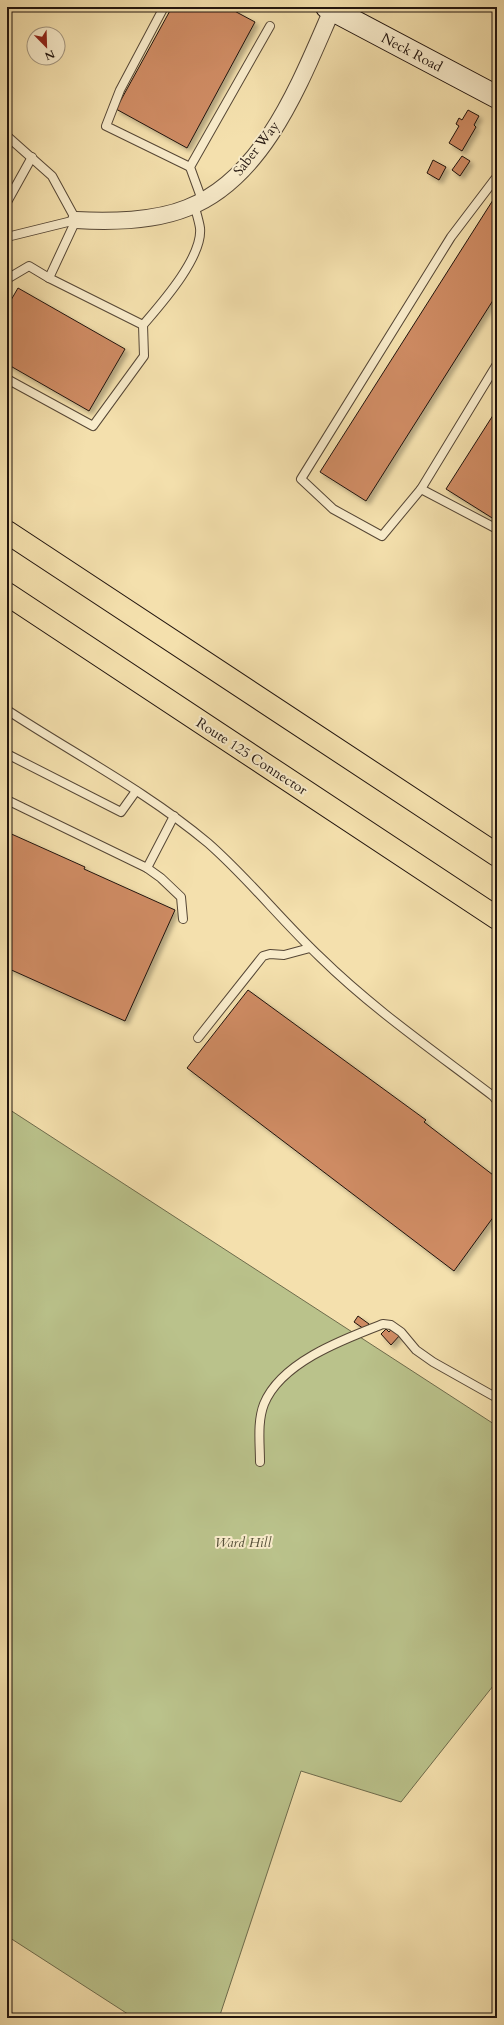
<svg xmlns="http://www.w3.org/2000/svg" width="504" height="2025" viewBox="0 0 504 2025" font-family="Cardo,serif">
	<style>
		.green { fill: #bac28b; stroke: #6e6b4c }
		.building { fill: #ce8b64; stroke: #21140e; filter: url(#shadow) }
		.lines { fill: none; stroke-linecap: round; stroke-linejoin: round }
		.lane-casing { stroke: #564736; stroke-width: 10 }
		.street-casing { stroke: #564736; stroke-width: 18 }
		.secondary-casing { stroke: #21140e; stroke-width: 24 }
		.highway-casing { stroke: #21140e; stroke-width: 24 }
		.lane { stroke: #f8ebca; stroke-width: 8 }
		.street { stroke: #f8ebca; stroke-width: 16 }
		.secondary { stroke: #f8ebca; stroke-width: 22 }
		.highway { stroke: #f4e0ad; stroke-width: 22 }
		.labels { text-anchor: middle; stroke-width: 4; stroke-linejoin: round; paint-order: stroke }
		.street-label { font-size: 14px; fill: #21140e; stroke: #f8ebca }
		.park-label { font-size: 14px; font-style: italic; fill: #57513a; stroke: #f8ebca }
	</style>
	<defs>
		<filter id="shadow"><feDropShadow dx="3.5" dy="3.5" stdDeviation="2" flood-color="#0004"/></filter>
	</defs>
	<rect width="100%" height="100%" fill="#f4e0ad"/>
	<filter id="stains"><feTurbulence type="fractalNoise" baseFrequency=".005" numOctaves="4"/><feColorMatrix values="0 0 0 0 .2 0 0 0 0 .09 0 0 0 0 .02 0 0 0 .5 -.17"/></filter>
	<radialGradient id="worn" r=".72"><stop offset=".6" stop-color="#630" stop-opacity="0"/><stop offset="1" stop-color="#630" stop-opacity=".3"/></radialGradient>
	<polygon class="green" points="7,1108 497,1426 497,1681 401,1802 301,1771 219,2018 134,2018 7,1936"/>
	<g class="building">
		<polygon points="172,7 227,7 255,22 187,148 116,109"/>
		<polygon points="468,110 479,116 474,125 476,127 462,151 449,143 459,126 456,124 459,118 462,120"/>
		<polygon points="462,156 470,161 460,176 452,170"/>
		<polygon points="433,160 446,167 439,180 427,173"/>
		<polygon points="493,200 497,203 497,294 366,501 320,472"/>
		<polygon points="18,288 125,349 89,411 7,364 7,307"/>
		<polygon points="497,409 497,521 446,489"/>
		<polygon points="7,832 85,867 84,869 175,910 125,1021 7,968"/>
		<polygon points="248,990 426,1120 424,1122 497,1178 497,1212 454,1271 187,1068"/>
		<polygon points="358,1316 369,1324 364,1329 354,1322"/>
		<polygon points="393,1327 400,1335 391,1345 381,1334 386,1329 389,1332"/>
	</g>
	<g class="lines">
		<g class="lane-casing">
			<g id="lane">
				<polyline points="164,7 120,90 106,126 190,167"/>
				<polyline points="7,136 52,176 76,220"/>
				<polyline points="202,200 190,167 270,26"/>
				<polyline points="7,202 32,157"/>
				<path d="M76 220 49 278 143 325C161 304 203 257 200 228 199 221 196 212 194 204"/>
				<polyline points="7,237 76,220"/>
				<polyline points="7,279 29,266 49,278"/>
				<polyline points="497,364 421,489 497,529"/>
				<polyline points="7,379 93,426 144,356 143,325"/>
				<polyline points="421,489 382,536 333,509 301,479 451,237 495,179 497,180"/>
				<path d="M7 710C74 754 146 791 208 843 248 878 281 920 320 957 373 1009 434 1051 493 1096L497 1101"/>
				<polyline points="7,754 121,812 136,791"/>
				<polyline points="7,800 147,868 174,816"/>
				<polyline points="147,868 161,878 181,897 183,919"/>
				<polyline points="198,1038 263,956 270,954 284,955 310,948"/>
				<path d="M260 1462C260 1443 257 1422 264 1404 281 1362 344 1339 383 1324L391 1325 401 1332 416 1350 433 1362 497 1398"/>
			</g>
		</g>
		<g class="street-casing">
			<path id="street" d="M76 220C109 222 155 221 187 208 265 178 301 80 332 10"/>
		</g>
		<g class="secondary-casing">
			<polyline id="secondary" points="327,7 497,97"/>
		</g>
		<g class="highway-casing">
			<g id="highway">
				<polyline points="7,532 497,855"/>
				<polyline points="7,594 497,918"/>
			</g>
		</g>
		<use href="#lane" class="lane"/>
		<use href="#street" class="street"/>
		<use href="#secondary" class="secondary"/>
		<use href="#highway" class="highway"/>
	</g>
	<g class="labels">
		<g class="street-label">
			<text transform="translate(412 52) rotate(28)" y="5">Neck Road</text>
			<text transform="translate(256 148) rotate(-52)" y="5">Saber Way</text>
			<text transform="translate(252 756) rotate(33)" y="5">Route 125 Connector</text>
		</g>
		<g class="park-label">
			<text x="243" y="1547">Ward Hill</text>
		</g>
	</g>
	<rect width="504" height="2025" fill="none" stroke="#f4e0ad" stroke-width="24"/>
	<rect x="8" y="8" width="488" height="2009" fill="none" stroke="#21140e" stroke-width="2"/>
	<rect x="12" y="12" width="480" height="2001" fill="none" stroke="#21140e"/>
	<g transform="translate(46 46) rotate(157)"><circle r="19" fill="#f8ebca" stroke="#a2957f"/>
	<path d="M0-3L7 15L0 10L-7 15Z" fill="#8f2418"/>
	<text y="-6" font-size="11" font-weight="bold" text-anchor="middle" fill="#21140e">N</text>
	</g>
	<rect width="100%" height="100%" filter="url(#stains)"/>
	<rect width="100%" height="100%" fill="url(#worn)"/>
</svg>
